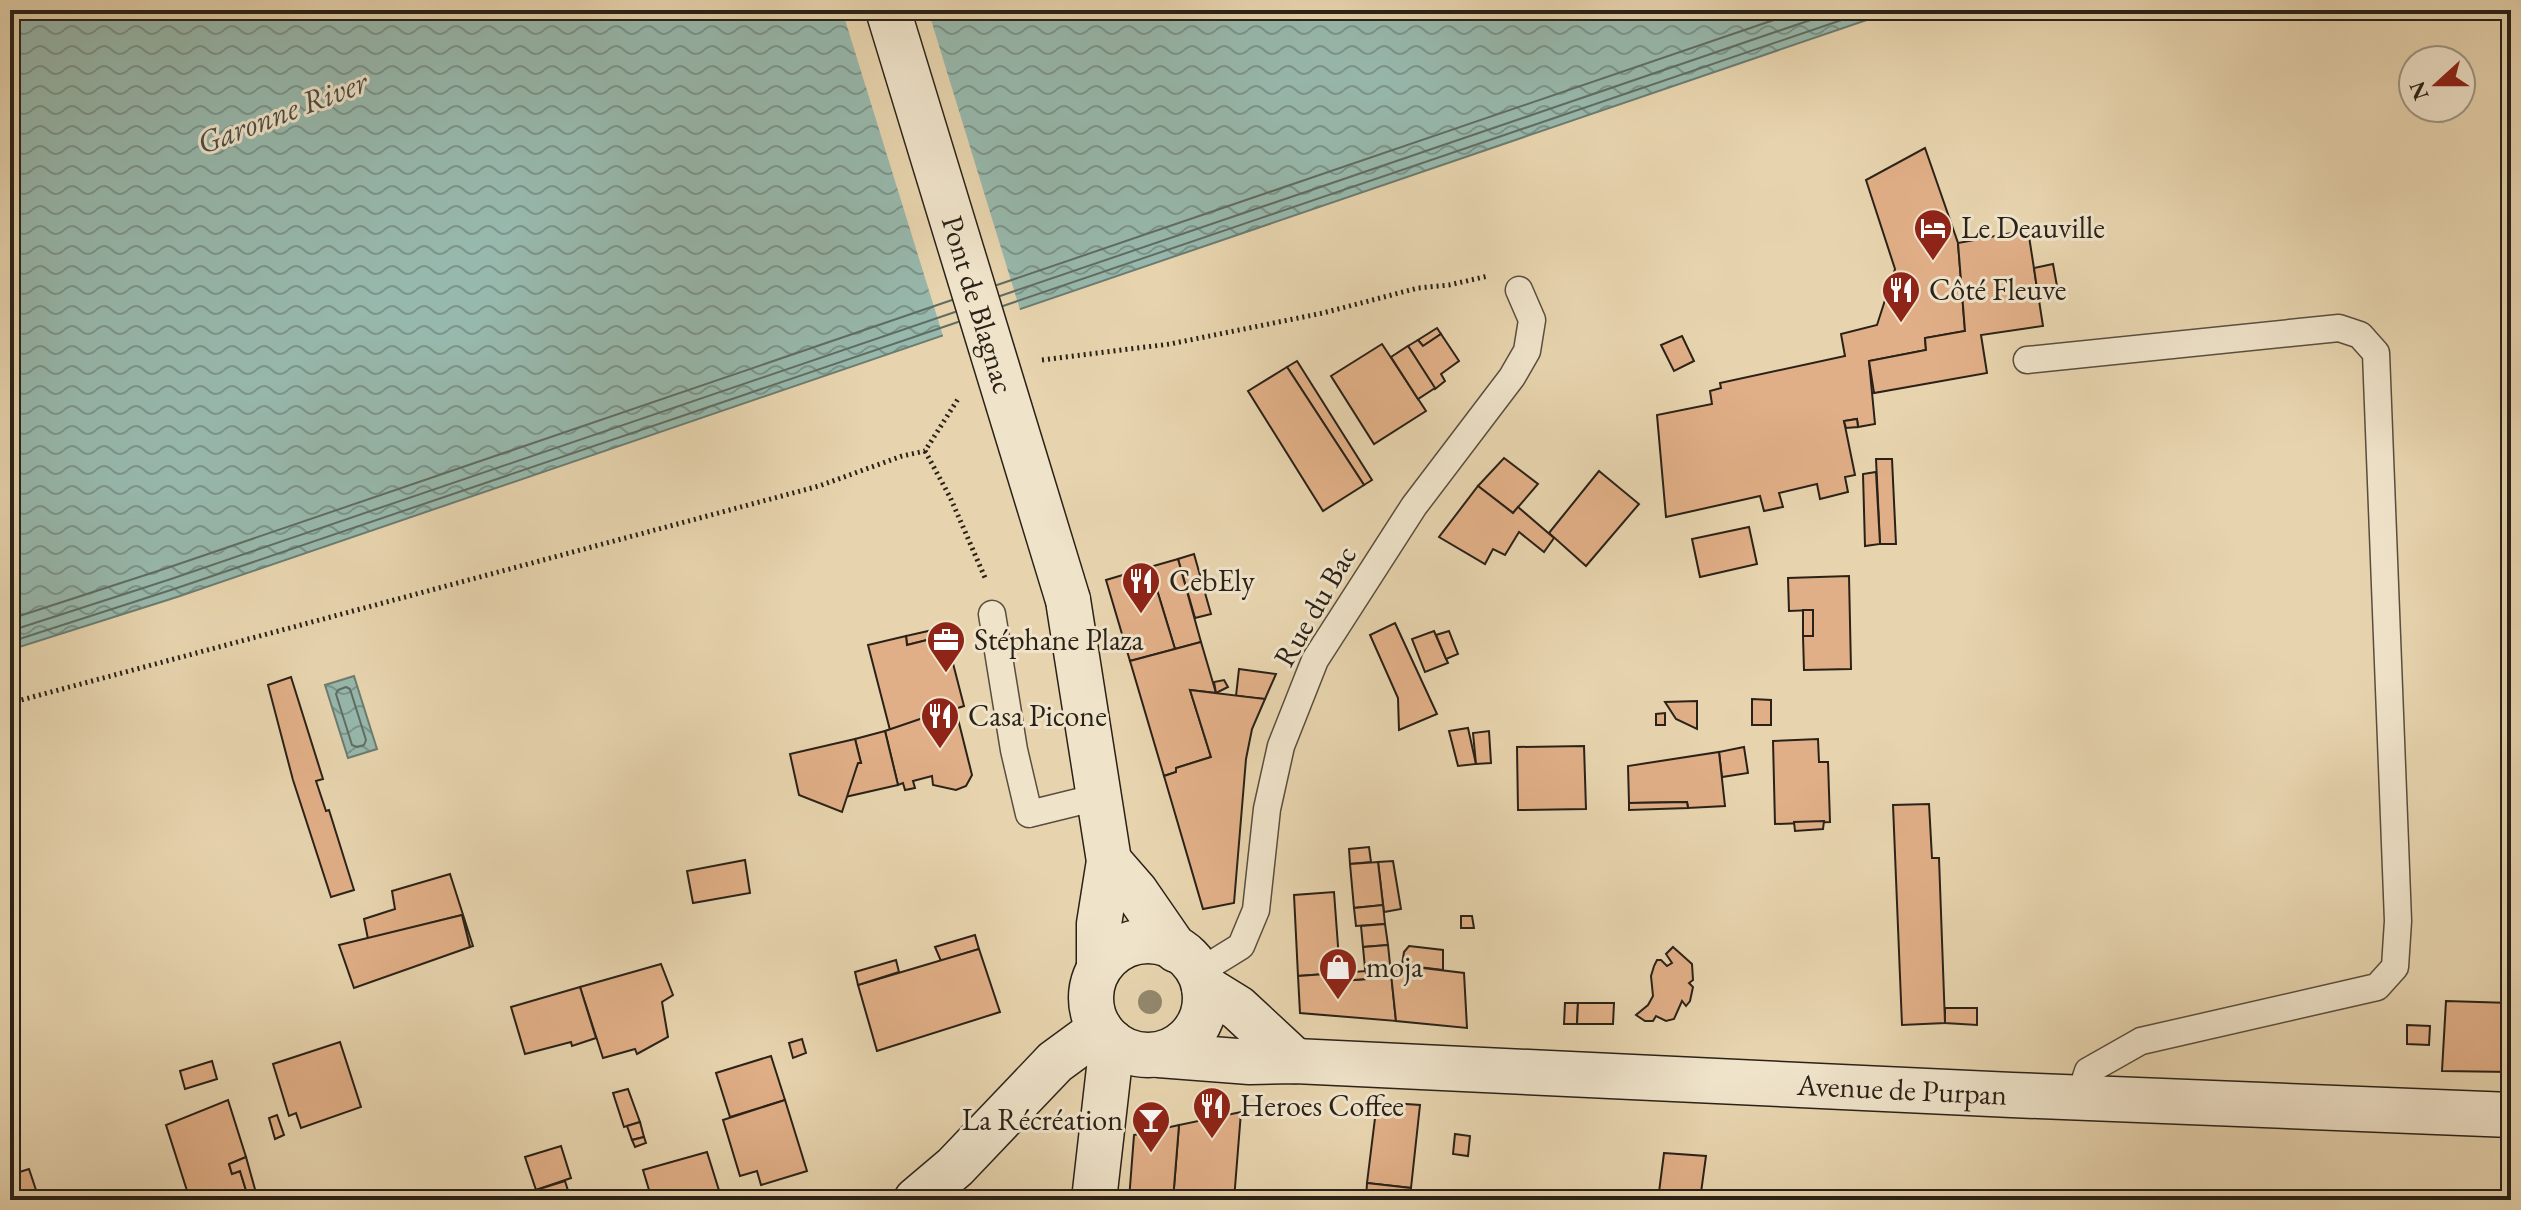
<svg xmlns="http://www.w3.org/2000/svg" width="2521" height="1210" viewBox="0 0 2521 1210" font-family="'EB Garamond',serif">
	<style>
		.water { fill: url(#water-waves); stroke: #6b7c71; stroke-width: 2 }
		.pier { fill: #e7d4ae }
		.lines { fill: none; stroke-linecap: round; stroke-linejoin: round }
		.shore { stroke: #606d62; stroke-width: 2 }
		.building { fill: #e1af87; stroke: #2a2218; stroke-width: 2 }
		.lane-casing { stroke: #594e3e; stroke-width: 29 }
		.secondary-casing { stroke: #2a2218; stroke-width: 47 }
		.path { stroke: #2a2218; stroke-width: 5; stroke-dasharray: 2 4; stroke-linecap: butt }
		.lane { stroke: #efe3ca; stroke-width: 26 }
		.secondary { stroke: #efe3ca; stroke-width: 44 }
		.secondary-bridge-casing { stroke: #2a2218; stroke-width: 47; stroke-linecap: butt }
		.secondary-bridge { stroke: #efe3ca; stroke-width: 44 }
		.tree { fill: #92886c }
		.labels { text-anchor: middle; stroke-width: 6; stroke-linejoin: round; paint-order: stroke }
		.poi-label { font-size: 30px; fill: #2a2218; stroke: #efe3ca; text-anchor: start }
		.street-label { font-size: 30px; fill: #2a2218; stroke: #efe3ca }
		.water-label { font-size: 32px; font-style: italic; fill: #4b4f44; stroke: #efe3ca }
	</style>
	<defs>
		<pattern id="water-waves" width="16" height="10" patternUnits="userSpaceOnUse" patternTransform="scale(2)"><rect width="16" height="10" fill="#97b8ac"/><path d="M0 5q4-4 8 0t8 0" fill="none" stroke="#7b958b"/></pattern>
	</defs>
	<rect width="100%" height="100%" fill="#e7d4ae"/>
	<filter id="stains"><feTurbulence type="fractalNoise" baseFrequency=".0025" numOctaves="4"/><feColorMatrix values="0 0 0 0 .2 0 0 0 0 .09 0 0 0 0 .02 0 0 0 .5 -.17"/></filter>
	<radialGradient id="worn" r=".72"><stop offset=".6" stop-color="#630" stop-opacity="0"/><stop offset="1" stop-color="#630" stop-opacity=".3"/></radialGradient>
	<g class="water">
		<polygon points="10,10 1896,10 177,597 10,650"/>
		<polygon points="354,676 377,749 348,758 325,685"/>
	</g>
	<polygon class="pier" points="842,10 928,10 1021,313 944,339"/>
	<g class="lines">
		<g class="shore">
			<polyline points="997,285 1803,10"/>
			<polyline points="1000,296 1840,10"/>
			<polyline points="1003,306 1871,10"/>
			<polyline points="10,619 167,568 952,300"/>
			<polyline points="10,631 171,579 955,312"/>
			<polyline points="10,642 174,589 958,322"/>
			<polygon points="346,687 350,689 366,740 364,745 357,747 352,745 336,694 338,690"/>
		</g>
	</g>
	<g class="building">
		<polygon points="1925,148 1958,243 1965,331 1925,338 1926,350 1869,361 1875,424 1858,427 1857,419 1844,421 1855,475 1845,477 1848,492 1820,499 1817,484 1779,493 1783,507 1764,511 1760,496 1666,517 1657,415 1712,404 1710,391 1721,388 1720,383 1845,356 1841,334 1877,325 1895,269 1866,180"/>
		<polygon points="2028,230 2043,326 1981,335 1987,373 1874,393 1869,361 1926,350 1925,338 1965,331 1958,243"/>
		<polygon points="2053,264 2057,286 2037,289 2034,268"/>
		<polygon points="1437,328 1441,334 1423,346 1418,340"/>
		<polygon points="1441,334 1459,361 1441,374 1445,381 1435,389 1408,346 1418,340 1423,346"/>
		<polygon points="1682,336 1694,361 1674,371 1661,345"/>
		<polygon points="1382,344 1426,411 1374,444 1331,376"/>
		<polygon points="1408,346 1435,388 1418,399 1391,357"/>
		<polygon points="1297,361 1372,480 1364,485 1287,367"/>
		<polygon points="1287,367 1364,485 1323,511 1248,391"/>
		<polygon points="1857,419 1858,427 1846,428 1844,421"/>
		<polygon points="1504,458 1538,484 1513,513 1478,486"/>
		<polygon points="1876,459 1892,459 1896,544 1880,544"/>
		<polygon points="1599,471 1639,504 1586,566 1549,533"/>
		<polygon points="1876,472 1880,544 1865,546 1863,474"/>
		<polygon points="1478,486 1513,513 1518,507 1554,538 1544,552 1519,532 1505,555 1493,549 1485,564 1439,537"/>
		<polygon points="1749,527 1757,564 1700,577 1692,539"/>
		<polygon points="1194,554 1211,614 1195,618 1178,559"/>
		<polygon points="1178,559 1201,642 1175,649 1150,567"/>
		<polygon points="1150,567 1175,649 1130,661 1106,580"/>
		<polygon points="1849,576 1851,669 1804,670 1803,636 1813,636 1813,610 1789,611 1788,578"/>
		<rect x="1803" y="610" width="10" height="26"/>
		<polygon points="1395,623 1437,714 1399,730 1398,698 1370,635"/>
		<polygon points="937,629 939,637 907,645 906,636"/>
		<polygon points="1434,631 1448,663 1425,672 1412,639"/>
		<polygon points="1449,631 1458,654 1446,659 1436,635"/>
		<polygon points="906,636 907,645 939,637 941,646 948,644 964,706 890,730 868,645"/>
		<polygon points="1201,642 1216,693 1190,690 1211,757 1176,768 1176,772 1164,776 1130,661"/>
		<polygon points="1239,669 1276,674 1265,699 1236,696"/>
		<polygon points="291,677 323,779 316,781 326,811 329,810 354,890 331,897 293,780 268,685"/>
		<polygon points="1224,680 1228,687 1216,693 1214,682"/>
		<polygon points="1190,690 1265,699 1252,729 1246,759 1234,903 1203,909 1164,776 1176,772 1176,768 1211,757"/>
		<polygon points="1752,699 1771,700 1771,725 1752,725"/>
		<polygon points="1697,701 1697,729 1676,719 1665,702"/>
		<polygon points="955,707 972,775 966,786 956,790 933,785 932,776 913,781 915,788 905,790 903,783 898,785 885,731"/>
		<polygon points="1665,713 1665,725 1656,725 1656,714"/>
		<polygon points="1468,728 1476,764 1458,766 1449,731"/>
		<polygon points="885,731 898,785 845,797 858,763 861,763 855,739"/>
		<polygon points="1489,731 1491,763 1476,764 1473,733"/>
		<polygon points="855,739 861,763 858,763 842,812 799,795 790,754"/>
		<polygon points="1818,739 1819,762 1828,762 1830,822 1775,824 1773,741"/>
		<polygon points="1584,746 1586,809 1518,810 1517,747"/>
		<polygon points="1744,747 1748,773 1722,777 1719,752"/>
		<polygon points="1719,752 1725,806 1688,808 1687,802 1629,803 1628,766"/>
		<polygon points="1687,802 1688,808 1629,810 1629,803"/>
		<polygon points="1929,804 1932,858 1939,858 1945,1023 1902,1025 1893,805"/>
		<polygon points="1824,821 1823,829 1795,831 1794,822"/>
		<polygon points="1369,847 1371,862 1350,864 1349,849"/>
		<polygon points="745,860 750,893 693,903 687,871"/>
		<polygon points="1393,861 1401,909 1384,912 1378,862"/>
		<polygon points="1378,862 1383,905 1354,908 1350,864"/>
		<polygon points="450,874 473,946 470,947 462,915 368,939 364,919 395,909 392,891"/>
		<polygon points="1334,892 1340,973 1298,976 1294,895"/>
		<polygon points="1383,905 1385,924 1356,926 1354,908"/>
		<polygon points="462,915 470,947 354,988 339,945"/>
		<polygon points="1461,916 1472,916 1474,928 1461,928"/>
		<polygon points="1385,924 1388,945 1363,947 1361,926"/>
		<polygon points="975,935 979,949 941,961 935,947"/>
		<polygon points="1388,945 1396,1021 1300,1013 1298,976 1340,973 1341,981 1366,979 1363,947"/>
		<polygon points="1409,946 1443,950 1443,970 1402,965 1404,952"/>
		<polygon points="1673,947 1692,964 1693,980 1689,983 1693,987 1690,1001 1686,1006 1682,1001 1674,1019 1666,1021 1656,1016 1653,1021 1645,1021 1636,1015 1648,1005 1653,996 1651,976 1654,966 1657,960 1661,960 1667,966 1672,963 1666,954"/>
		<polygon points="979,949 1000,1012 877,1051 858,985"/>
		<polygon points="896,960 899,972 858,985 855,972"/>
		<polygon points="661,964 673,995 662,1002 668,1037 637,1054 635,1049 603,1058 580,987"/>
		<polygon points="1390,964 1464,973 1467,1028 1396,1021"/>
		<polygon points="1366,971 1366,979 1341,981 1340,973"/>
		<polygon points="580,987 596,1038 572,1046 571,1042 525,1054 511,1007"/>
		<polygon points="2446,1001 2511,1003 2511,1072 2442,1071"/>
		<polygon points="1565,1003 1578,1003 1577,1024 1564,1024"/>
		<polygon points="1578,1003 1614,1003 1613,1024 1577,1024"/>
		<polygon points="1945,1008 1977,1008 1977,1025 1945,1023"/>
		<polygon points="2407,1025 2430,1026 2429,1045 2407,1044"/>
		<polygon points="802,1039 806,1053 793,1058 789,1043"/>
		<polygon points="340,1042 361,1107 301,1128 296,1113 289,1116 273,1064"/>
		<polygon points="771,1056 785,1100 730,1117 716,1073"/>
		<polygon points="212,1061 217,1079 185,1089 180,1071"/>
		<polygon points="628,1089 640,1122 624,1127 613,1093"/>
		<polygon points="228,1100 246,1157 229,1164 232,1174 240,1171 249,1200 190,1200 166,1125"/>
		<polygon points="785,1100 807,1171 761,1185 757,1171 740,1176 723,1120"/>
		<polygon points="1377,1102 1420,1105 1411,1188 1367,1183"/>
		<polygon points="1241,1112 1234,1200 1173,1200 1179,1125"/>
		<polygon points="277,1115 284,1135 275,1139 269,1118"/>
		<polygon points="640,1122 644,1137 632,1140 627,1126"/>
		<polygon points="1179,1125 1173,1200 1129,1200 1134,1135"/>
		<polygon points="1455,1134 1470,1136 1468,1156 1453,1154"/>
		<polygon points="644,1137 646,1143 635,1147 632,1140"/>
		<polygon points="561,1146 571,1178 536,1190 525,1157"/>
		<polygon points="707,1152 722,1200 652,1200 643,1170"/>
		<polygon points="1664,1153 1706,1156 1700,1200 1658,1200"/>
		<polygon points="246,1157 258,1200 249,1200 240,1171 232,1174 229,1164"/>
		<polygon points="29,1169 39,1199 18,1200 10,1175"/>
		<polygon points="565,1181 571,1200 539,1200 536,1190"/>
		<polygon points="1367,1183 1411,1188 1410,1200 1366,1200"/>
	</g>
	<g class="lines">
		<g class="lane-casing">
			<g id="lane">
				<polyline points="2027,360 2339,328 2360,335 2376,353 2398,921 2395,967 2377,987 2141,1041 2088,1071 2079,1098"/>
				<polyline points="992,614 1014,750 1029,814 1098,797"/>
				<polyline points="1199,972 1241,946 1256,910 1267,809 1281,746 1315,660 1414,506 1512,377 1527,351 1532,320 1519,290"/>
			</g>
		</g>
		<g class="secondary-casing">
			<g id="secondary">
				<polyline points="1068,600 1109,861 1099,924 1099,966"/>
				<polyline points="1109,861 1136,892 1176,950"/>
				<circle cx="1148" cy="998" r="57"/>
				<polyline points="1204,987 1238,1008 1295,1061"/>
				<path id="s1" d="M1159 1055 1250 1062 1295 1061 2012 1095 2511 1115"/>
				<polyline points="916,1200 955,1167 1055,1062 1100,1029"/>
				<polyline points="1094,1200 1112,1042"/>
			</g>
		</g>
		<g class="path">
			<polyline points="1042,360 1170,344 1323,313 1418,288 1449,285 1488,276"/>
			<polyline points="925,451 950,497 986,580"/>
			<polyline points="10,703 819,486 902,456 925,451 958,399"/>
		</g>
		<use href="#lane" class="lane"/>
		<use href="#secondary" class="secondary"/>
		<g class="secondary-bridge-casing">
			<g id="secondary-bridge">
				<path id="s2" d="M888 10 1068 600"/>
			</g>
		</g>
		<use href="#secondary-bridge" class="secondary-bridge"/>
	</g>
	<circle class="tree" cx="1150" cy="1002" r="12"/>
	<defs>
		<g id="hotel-pin" transform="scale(2)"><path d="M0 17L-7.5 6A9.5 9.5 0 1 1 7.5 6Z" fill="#8f2418" stroke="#efe3ca"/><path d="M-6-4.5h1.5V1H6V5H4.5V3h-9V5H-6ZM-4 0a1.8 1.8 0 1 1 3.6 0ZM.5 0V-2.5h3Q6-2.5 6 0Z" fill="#fff"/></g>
		<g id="restaurant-pin" transform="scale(2)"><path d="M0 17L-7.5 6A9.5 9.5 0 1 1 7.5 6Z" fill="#8f2418" stroke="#efe3ca"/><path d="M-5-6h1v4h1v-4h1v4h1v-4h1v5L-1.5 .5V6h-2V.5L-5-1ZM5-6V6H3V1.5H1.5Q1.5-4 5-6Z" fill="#fff"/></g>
		<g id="office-pin" transform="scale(2)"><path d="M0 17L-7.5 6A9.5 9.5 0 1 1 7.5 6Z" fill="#8f2418" stroke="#efe3ca"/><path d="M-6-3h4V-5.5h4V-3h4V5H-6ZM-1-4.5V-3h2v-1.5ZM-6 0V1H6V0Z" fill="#fff"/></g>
		<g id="shop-pin" transform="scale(2)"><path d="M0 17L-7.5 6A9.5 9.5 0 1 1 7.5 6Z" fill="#8f2418" stroke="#efe3ca"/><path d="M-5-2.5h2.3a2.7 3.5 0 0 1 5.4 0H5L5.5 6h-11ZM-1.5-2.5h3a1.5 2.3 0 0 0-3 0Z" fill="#fff"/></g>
		<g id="bar-pin" transform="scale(2)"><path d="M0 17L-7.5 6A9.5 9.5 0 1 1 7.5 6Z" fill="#8f2418" stroke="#efe3ca"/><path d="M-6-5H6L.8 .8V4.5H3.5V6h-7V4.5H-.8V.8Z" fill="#fff"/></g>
	</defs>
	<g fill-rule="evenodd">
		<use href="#hotel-pin" x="1933" y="228"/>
		<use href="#restaurant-pin" x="1901" y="290"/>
		<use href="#restaurant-pin" x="1141" y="581"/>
		<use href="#office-pin" x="946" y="640"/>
		<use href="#restaurant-pin" x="940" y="716"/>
		<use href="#shop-pin" x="1338" y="967"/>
		<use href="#restaurant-pin" x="1212" y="1106"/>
		<use href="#bar-pin" x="1151" y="1120"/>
	</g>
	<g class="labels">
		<g class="poi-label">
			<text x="1961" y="238">Le Deauville</text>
			<text x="1929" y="300">Côté Fleuve</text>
			<text x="1169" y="591">CebEly</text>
			<text x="974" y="650">Stéphane Plaza</text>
			<text x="968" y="726">Casa Picone</text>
			<text x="1366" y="977">moja</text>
			<text x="1240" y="1116">Heroes Coffee</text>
			<text x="1123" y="1130" text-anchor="end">La Récréation</text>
		</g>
		<g class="street-label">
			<text dy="10" stroke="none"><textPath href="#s2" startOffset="308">Pont de Blagnac</textPath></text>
			<text transform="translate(1315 606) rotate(-60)" y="10">Rue du Bac</text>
			<text dy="10" stroke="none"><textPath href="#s1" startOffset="744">Avenue de Purpan</textPath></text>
		</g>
		<g class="water-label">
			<text transform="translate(282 112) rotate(-21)" y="11">Garonne River</text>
		</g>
	</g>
	<rect width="2521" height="1210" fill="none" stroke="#e7d4ae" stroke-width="40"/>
	<rect x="12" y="12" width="2497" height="1186" fill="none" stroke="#2a2218" stroke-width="4"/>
	<rect x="20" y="20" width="2481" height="1170" fill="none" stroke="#2a2218" stroke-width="2"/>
	<g transform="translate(2437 84) rotate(249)"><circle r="38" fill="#efe3ca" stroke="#a09683" stroke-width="2"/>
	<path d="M0-6L14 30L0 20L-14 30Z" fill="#8f2418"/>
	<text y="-12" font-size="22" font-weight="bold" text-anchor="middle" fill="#2a2218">N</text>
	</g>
	<rect width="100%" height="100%" filter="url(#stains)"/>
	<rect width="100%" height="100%" fill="url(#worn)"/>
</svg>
